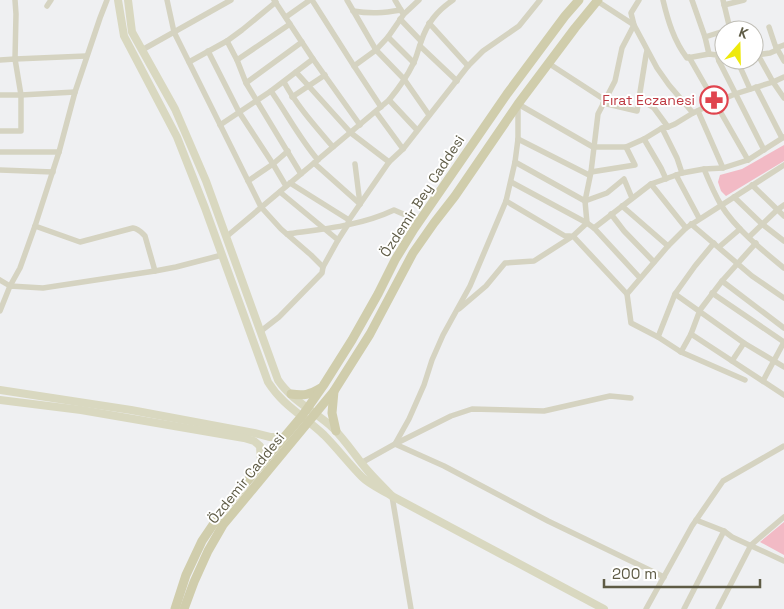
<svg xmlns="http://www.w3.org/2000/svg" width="784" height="609" viewBox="0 0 784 609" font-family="'Space Grotesk',sans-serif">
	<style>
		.green { fill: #f2bac5 }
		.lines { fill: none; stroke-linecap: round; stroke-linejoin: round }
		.street { stroke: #d5d3c1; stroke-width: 5.5 }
		.secondary { stroke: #d9d8c0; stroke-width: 8 }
		.primary { stroke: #d0cdac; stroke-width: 9 }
		.labels { text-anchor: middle; stroke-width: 4; stroke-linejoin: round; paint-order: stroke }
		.health-label { font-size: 14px; fill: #be3a42; stroke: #fff; text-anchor: end }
		.street-label { font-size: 14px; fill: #5e5b45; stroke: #fff }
	</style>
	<rect width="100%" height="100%" fill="#eff0f2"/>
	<g class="green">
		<polygon points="784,145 784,161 726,196 721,191 718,182 720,175 742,169"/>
		<polygon points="784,522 784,555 760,542"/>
	</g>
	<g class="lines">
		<g class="street">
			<polyline points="15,0 16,14 15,59 86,56"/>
			<polyline points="167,0 174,32 261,207 281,229 311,255 323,267 322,273 279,317 261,331"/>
			<polyline points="274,0 313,59 360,125"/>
			<polyline points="312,0 354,66"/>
			<polyline points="347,0 376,50 404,79 429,115"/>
			<polyline points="395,0 402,12"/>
			<path d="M663 0C668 21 674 41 687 58L709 54 717 55 719 61 738 60"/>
			<polyline points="692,0 705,37 709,54"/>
			<polyline points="723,0 730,29 727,30"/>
			<polyline points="597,1 634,25 657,68 669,85 693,113"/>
			<polyline points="724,5 744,0"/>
			<polyline points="47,6 51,0"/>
			<path d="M353 11C371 14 383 13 401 10"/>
			<polyline points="286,17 310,0"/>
			<polyline points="400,19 421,41"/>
			<polyline points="429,23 468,66"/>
			<polyline points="769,27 775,45 784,61"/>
			<polyline points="388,37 414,63"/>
			<polyline points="705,37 724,31"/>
			<polyline points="227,41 237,60 246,83 301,174"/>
			<polyline points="420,46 457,81"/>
			<polyline points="776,48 784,45"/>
			<polyline points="142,50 231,0"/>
			<polyline points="208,51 239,112 273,164 286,186"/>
			<polyline points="756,55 770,53 777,50"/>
			<polyline points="758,55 773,82 784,98"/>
			<polyline points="689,57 748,160"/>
			<polyline points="0,60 15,59 21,95 21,131 0,131"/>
			<polyline points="237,60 290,24"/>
			<polyline points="737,60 750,89"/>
			<polyline points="719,61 764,150"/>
			<polyline points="189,62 227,41 242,30 276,2"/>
			<polyline points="548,63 605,100"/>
			<polyline points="296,72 351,133 389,162"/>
			<path d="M284 82C297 106 315 126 333 147"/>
			<polyline points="246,83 302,42"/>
			<polyline points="756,87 782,138"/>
			<path d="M271 91C287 114 300 139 318 160"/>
			<polyline points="0,95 21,95 75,92"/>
			<polyline points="292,97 325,75"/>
			<polyline points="639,99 654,108 668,127"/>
			<polyline points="389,100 417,130"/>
			<polyline points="603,103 637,111 646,55 647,51"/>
			<polyline points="518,104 593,147 626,147 644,139 662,128 668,127 675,124 693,113 716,102 735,94 773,82 784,77"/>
			<polyline points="518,106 518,139 515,162 506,201 470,286 443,335 432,360 424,385 409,419 395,444 444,466 548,521 664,577"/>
			<polyline points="381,107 354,66 376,50 388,37 404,14 419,0"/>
			<polyline points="698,111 723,168"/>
			<polyline points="376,112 403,149"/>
			<polyline points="220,125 271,91 313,59"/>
			<polyline points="662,128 677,158 682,173"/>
			<polyline points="518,139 589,175"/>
			<polyline points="644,139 661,168 666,179"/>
			<polyline points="0,152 59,152"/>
			<polyline points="515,162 585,201 607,193 624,179 632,198"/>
			<polyline points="314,163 360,204"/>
			<polyline points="355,164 360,204"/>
			<path d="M704 169C709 181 714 193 721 205 735 228 763 251 784 268"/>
			<polyline points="0,170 53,172"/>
			<polyline points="591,172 635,165 626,147"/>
			<polyline points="676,175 699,218"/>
			<polyline points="248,181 273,164 288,151"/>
			<polyline points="511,182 587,223 594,228 640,278"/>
			<polyline points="290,183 349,220"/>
			<polyline points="651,184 686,228"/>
			<polyline points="752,185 784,216"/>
			<polyline points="280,192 338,240 323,267"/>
			<polyline points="734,197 762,224 784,241"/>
			<polyline points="506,201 565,236 570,236"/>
			<polyline points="622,206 668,246"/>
			<polyline points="611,214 624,231 654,262"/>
			<polyline points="587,223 573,236 627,294 668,246 686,228 784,165"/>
			<polyline points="587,223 585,201 591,172 598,114 615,81 622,48 634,25 631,13 639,0"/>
			<polyline points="691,224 752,276 784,298"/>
			<path d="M35 226 80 242 133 228C139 229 141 232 145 236L155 271"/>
			<polyline points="594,228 651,184 682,173 704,169 723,168 748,160 784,137"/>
			<path d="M287 234C323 229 360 226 394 210L419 221"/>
			<path d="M226 237 389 100C398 89 407 77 413 64 417 57 418 49 421 42 427 23 437 11 453 0"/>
			<polyline points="749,237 777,210 784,205"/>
			<polyline points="338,240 347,226 349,220 389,162 403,149 468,66 483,51 519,26 540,0"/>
			<polyline points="756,243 722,281 700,310 691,334 784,395"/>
			<polyline points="719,247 740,229"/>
			<polyline points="0,280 10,286 20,268 35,226 59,152 75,92 100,18 107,0"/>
			<polyline points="722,281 784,328"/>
			<polyline points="712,293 784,342"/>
			<polyline points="627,294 631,323 658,337 681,352 691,334"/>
			<polyline points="675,294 744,343 784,367"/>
			<polyline points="459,309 486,286 505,263 534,261 573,236"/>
			<polyline points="0,311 10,286 43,288 155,271 176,267 222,255"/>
			<polyline points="658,337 675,294 695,266 714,243"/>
			<polyline points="681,352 745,380"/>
			<polyline points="732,361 744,343"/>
			<polyline points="763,381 784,342"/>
			<polyline points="361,463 395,444 451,416 472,409 544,411 610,396 631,398"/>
			<polyline points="392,496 411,609"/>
			<polyline points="696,520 724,531 732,537 784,561"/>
			<polyline points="646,609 692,526 723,481 784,446"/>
			<polyline points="684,609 724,531"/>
			<polyline points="718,609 751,545 784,517"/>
		</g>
		<g class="secondary">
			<path d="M118 0 124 36 177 137 205 208 268 382C283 406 304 416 324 435 337 448 349 464 362 477 370 485 382 490 392 496 384 488 375 479 368 471 356 457 346 441 333 428 316 412 292 401 278 380L206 181 175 109 132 32 128 0"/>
			<polyline points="0,390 131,410 254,433 270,437 284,437"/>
			<polyline points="0,400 81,410 244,438 254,441 260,446 261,463"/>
			<polyline points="392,496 604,609"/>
		</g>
		<g class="primary">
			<polyline points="334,391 332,413 336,431"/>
			<path d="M291 394C304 396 309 395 321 388"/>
			<polyline points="175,609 186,575 202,541 223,510 302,416 323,386 352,340 378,294 395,260 414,229 507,94 565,16 579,0"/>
			<polyline points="184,609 194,582 208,551 223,525 334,391 370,334 413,253 434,223 455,196 518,104 575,28 598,0"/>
		</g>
	</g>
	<defs>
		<g id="pharmacy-ring" transform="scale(1.4375)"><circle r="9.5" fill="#fff" stroke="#e0444e" stroke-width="1.5"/><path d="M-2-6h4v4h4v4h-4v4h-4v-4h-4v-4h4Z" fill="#e0444e"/></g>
	</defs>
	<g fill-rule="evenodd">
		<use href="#pharmacy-ring" x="714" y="100"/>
	</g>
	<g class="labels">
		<g class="health-label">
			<text x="695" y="105">Fırat Eczanesi</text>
		</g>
		<g class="street-label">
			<text transform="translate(422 196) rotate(-57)" y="5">Özdemir Bey Caddesi</text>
			<text transform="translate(246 478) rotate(-51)" y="5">Özdemir Caddesi</text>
		</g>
	</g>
	<g transform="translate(739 45) rotate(20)"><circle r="24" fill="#ffffff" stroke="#bfbdb5"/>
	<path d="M0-4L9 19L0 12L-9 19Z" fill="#eee90c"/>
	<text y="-8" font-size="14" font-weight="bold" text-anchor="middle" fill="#5e5b45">K</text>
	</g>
	<path d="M604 579v8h156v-8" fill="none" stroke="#5e5b45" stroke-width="2.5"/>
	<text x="612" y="579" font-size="15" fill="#5e5b45" stroke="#ffffff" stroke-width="4" paint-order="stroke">200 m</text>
</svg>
